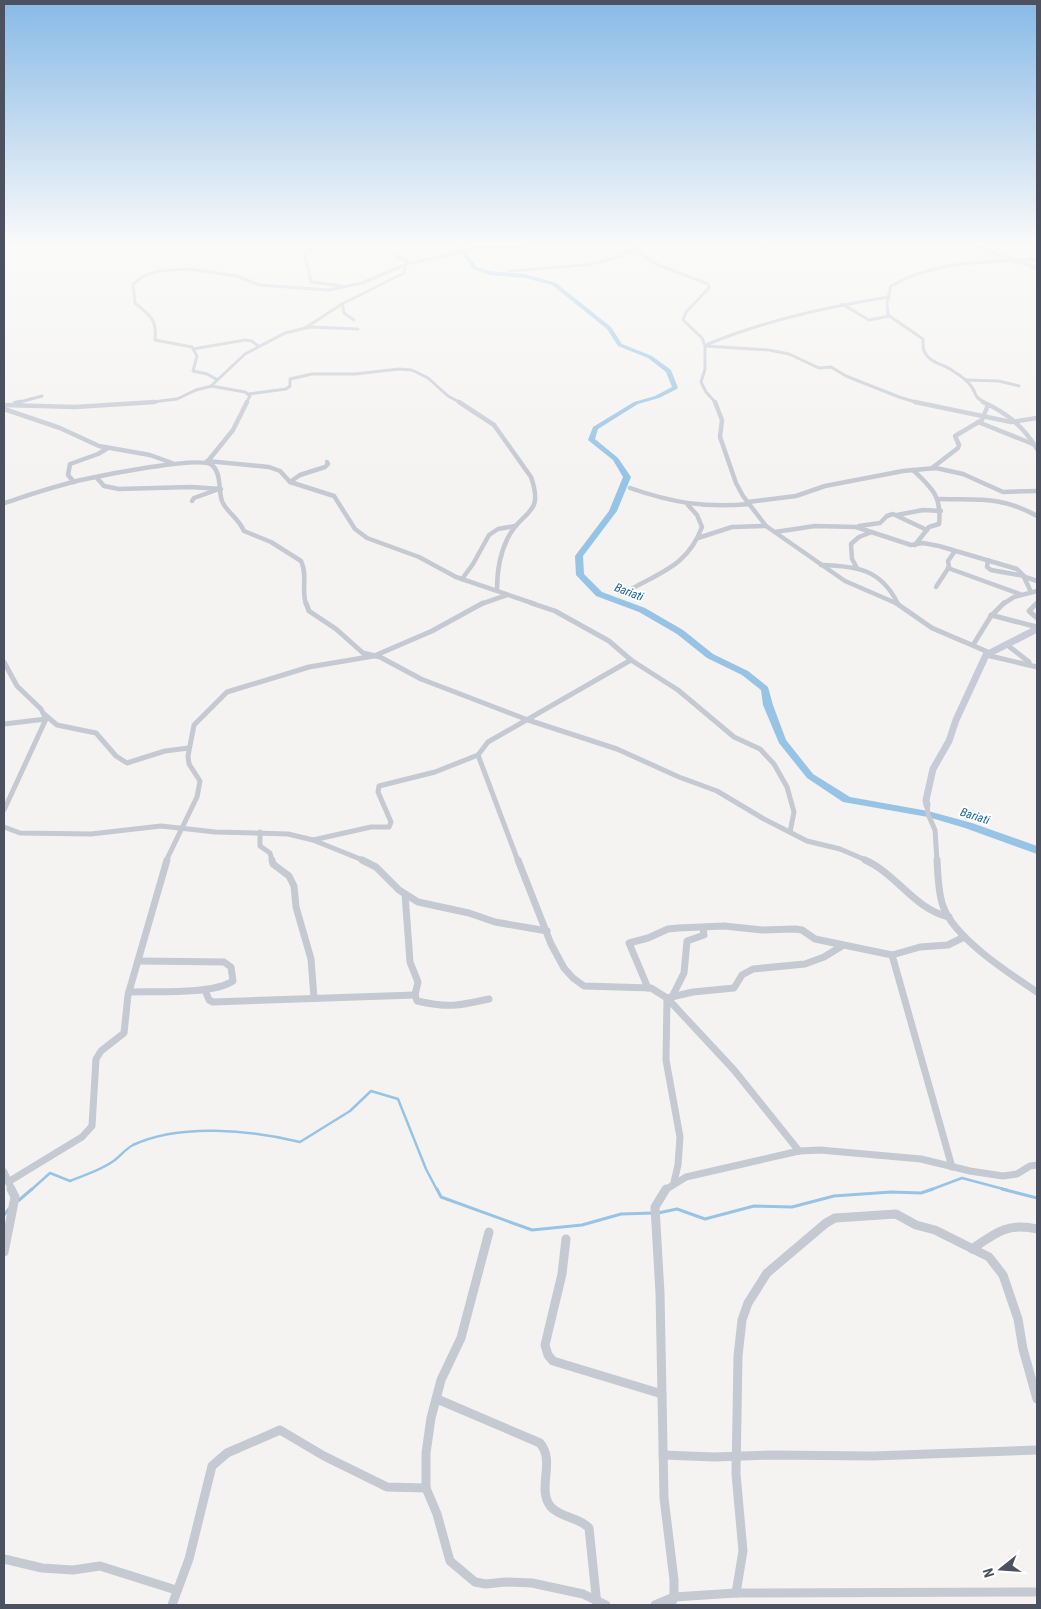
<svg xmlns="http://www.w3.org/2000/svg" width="1041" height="1609" viewBox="0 0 1041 1609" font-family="'Roboto Condensed',sans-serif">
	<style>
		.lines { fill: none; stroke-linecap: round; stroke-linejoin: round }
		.stream-far1 { stroke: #97c3e5; stroke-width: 2.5 }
		.stream { stroke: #97c3e5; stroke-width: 3 }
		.river { fill: #97c3e5; fill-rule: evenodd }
		.street-far4 { stroke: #c4c9d2; stroke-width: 3 }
		.street-far3 { stroke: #c4c9d2; stroke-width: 4.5 }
		.street-far2 { stroke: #c4c9d2; stroke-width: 5 }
		.street-far1 { stroke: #c4c9d2; stroke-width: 7 }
		.street { stroke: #c4c9d2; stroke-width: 9 }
		.secondary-far1 { stroke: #c7cbd8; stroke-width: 4.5 }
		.secondary { stroke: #c7cbd8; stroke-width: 7 }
		.labels { text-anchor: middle; stroke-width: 4; stroke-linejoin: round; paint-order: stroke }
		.far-water-label { font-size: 12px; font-style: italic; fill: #1b67a1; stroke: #fff }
	</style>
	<rect width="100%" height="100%" fill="#f4f3f2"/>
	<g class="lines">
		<g class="stream-far1">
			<path d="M31 1190 50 1173 70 1181C84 1175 99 1171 112 1162 120 1157 125 1149 133 1145 180 1123 251 1130 300 1142L350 1111 371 1091 398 1099 426 1169 437 1190"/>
			<polyline points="930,1190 962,1178 1007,1190"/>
		</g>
		<g class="stream">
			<polyline points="437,1189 441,1197 532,1230 582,1225 621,1214 654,1213"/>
			<polyline points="1002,1189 1037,1198"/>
			<polyline points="18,1201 32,1189"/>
			<polyline points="658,1213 677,1209 705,1219 754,1206 792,1207 834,1196 891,1192 921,1193 933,1189"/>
			<polyline points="4,1215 9,1209"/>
		</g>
		<polygon class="river" points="456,245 460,245 477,267 491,271 525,274 556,283 611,327 622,344 652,356 671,370 678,388 677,389 659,398 638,404 598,429 595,439 618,458 631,477 617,511 583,556 584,574 602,592 645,608 683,630 713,654 748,671 768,687 773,705 786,740 813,774 850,797 928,811 972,823 1037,846 1037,854 965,828 928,817 843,802 807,778 779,743 763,705 761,690 742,675 707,658 677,634 639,612 596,596 576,575 575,556 609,511 623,477 613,460 588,440 593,427 634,402 655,396 672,387 666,372 648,358 618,346 607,329 552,285 525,278 490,275 473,269"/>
		<g class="street-far4">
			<polyline points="311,245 313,248 304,253 311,282 342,286"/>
			<polyline points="629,245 656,264 708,284 709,288 686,312 683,320 702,338 705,346 769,350 789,354 819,368 831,367 846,376 899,397 919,403"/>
			<polyline points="760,246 833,245"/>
			<polyline points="509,271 587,265 623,256 625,253 638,250"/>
			<polyline points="342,304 344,313 354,320"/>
			<polyline points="842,304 869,320 890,316"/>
			<polyline points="305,328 342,304 404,273 407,261 389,252 387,245"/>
			<polyline points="193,349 245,340 252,341 258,346"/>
			<path d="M216 379 207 374 193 371 197 356 192 347 155 340C157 318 150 316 135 303L133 284 144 276 158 271 190 269 237 276 259 285 329 290 362 283 407 264 477 248 552 245"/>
			<polyline points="965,380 999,381 1019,386"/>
			<polyline points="249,394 286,389 290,386 290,379 312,374 355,374 399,369 412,370 428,378 448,396 461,403"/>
			<polyline points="16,403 42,396"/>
			<polyline points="144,403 177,399 196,390 212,386"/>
			<polyline points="246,403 250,396 245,392 211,386 245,354 285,333 310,327 358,329"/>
			<path d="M716 403 706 392 701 382 705 369V348L708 344C767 320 827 307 889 297"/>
			<path d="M986 403C972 396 978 395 971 386 967 380 958 374 953 371 944 364 929 363 924 351 923 348 923 342 923 339L888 315 887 303 891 286C936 260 987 262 1037 259"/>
		</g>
		<g class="street-far3">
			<path d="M459 402 494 425 531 477C544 514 524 510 510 534 500 551 497 571 497 590"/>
			<polyline points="715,402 722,420 720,437 736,483 743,496 766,526 845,581 898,604"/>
			<polyline points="915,402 1011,422 1037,418"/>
			<path d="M983 402C1007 413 1023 426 1037 449"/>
			<polyline points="15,403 21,402"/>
			<polyline points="4,405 75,407 155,402"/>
			<polyline points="4,409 60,428 99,446 150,455 172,463"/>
			<polyline points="978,422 1033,444"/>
			<polyline points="207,461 269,467 280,471 290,482 334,496 355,529 367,538 419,557 456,577 535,604"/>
			<polyline points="208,461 233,430 247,402"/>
			<polyline points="932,468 958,448 959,445 955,436 982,420 988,405"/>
			<path d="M913 470C932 488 942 496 939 524L929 527 915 545"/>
			<polyline points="97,478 104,486 119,489 191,487 221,489"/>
			<polyline points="74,482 68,475 70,464 98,454 108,448"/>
			<polyline points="290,482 300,475 325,467 328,464 327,462"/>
			<path d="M630 488C673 503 705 508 750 504"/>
			<path d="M940 499C979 500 1002 496 1037 516"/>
			<polyline points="192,501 194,498 219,489"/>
			<polyline points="748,502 796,496 825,486 903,471 936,468 963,474 1003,492 1037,491"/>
			<path d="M4 503C29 495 55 486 81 480 99 476 201 455 212 465 222 474 218 490 222 501 227 513 238 517 244 531L271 542 301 561C308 575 301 590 306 604"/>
			<polyline points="897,515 923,510 941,511"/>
			<polyline points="859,526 880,523 887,516 893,514 927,530"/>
			<polyline points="775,532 815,526 856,527 911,545 923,543 939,546 1017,569 1023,575 1031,592"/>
			<polyline points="698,538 732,527 766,526"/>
			<polyline points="988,560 987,567 991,570 1024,576"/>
			<path d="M821 565C857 566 881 569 898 604"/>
			<polyline points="857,568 852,559 851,544 859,537 872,532"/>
			<polyline points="948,568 1020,594"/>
			<polyline points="1025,577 1037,581"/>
			<polyline points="462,579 473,564 489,535 498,529 515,526"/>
			<polyline points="936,587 949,567 948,561 955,551"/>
			<path d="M633 588C664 571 689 563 702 527L697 515 688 505"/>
			<polyline points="481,604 507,595"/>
			<polyline points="1003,604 1014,597 1037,591"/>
		</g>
		<g class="street-far2">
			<polyline points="306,603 309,611 336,629 363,653 380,657 421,679 528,720 617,749 679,777 717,791 764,819 807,841 840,849 868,861"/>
			<polyline points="531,603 555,611 609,641 631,660 678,690 734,737 760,749 774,764 787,787 794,812 790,832"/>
			<polyline points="896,603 932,628 988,652"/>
			<polyline points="1037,603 1029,611 1037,618"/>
			<polyline points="991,615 1037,627"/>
			<polyline points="1006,644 1029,662"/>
			<polyline points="973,645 991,616 1004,603"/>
			<polyline points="986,655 1037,667"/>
			<polyline points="4,662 17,686 41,709 46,719 4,810"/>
			<polyline points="44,714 57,725 96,733 116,756 127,763 165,751 189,748"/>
			<polyline points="4,724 46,719"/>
			<polyline points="927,805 928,814 935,830 937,861"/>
			<polyline points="4,827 20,833 91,834 161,826 215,832 288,834 313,840 365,861"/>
			<polyline points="260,832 260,846 270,853 272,861"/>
			<polyline points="313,840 371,827 389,827 391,822 378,792 379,786 435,772 478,755"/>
			<polyline points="166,861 197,797 200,781 189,764 188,756 194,725 227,692 309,667 374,656 432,631 483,603"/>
			<polyline points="518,861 478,755 488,742 631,660"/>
		</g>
		<g class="street-far1">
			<polyline points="272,860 273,864 289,876 294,886 296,907 311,959 314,998"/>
			<polyline points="362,860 376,867 399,890 418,902 469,913 495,922 547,931"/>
			<polyline points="518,860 551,944 564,968 573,978 584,986 651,988 667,998 734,1070 799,1151"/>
			<path d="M865 860C897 874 914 909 949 917"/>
			<path d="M937 860C938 875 938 892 943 906 954 938 1010 974 1037 992"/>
			<path d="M405 894 410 962 418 982 415 995 417 1001C448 1008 458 1006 489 999"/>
			<polyline points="648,988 629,943 648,938 668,929 678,928 724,926 762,930 795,929 802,930 815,939 892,955"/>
			<polyline points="205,990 209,1000 213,1002 415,995"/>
			<path d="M129 992C155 991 212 995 233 981L231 967 224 962 138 961"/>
			<polyline points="672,997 684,973 687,941 704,935 703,928"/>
			<polyline points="952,1167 892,955 920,947 948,945 964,937"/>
			<polyline points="4,1172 12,1190"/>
			<polyline points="8,1182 82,1137 92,1126 96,1059 101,1051 124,1033 128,995 167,860"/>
			<polyline points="674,1182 678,1165 680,1137 666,1060 667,998 693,992 734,988 742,975 753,969 805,964 824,957 842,946"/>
			<polyline points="665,1190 686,1177 799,1151 820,1150 921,1159 970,1171 1003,1176 1017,1174 1030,1166 1037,1165"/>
		</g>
		<g class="street">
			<polyline points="666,1189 655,1207 660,1293 664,1498 674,1580 674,1597 671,1605"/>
			<polyline points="566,1239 562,1274 545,1345 548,1355 553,1361 662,1394"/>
			<path d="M972 1249C995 1233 1008 1222 1037 1229"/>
			<polyline points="4,1252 15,1197 11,1189"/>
			<path d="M437 1399 540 1443C556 1462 536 1489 551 1507 561 1518 579 1517 589 1528L597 1605"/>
			<polyline points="663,1455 714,1457 771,1455 873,1456 1037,1450"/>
			<polyline points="426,1488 426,1453 431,1418 441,1380 461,1338 489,1232"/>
			<polyline points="4,1559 42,1568 73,1570 100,1566 176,1590"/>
			<polyline points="736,1593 743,1551 736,1474 738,1356 742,1320 748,1303 767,1273 826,1223 835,1218 896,1214 916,1225 935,1230 989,1257 1003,1275 1018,1319 1023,1349 1037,1399"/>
			<polyline points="172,1605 189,1559 212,1466 227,1453 280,1430 324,1456 387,1487 426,1488 437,1514 450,1561 475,1582 486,1584 505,1582 532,1583 583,1594 606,1605"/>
			<polyline points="655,1605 674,1597 736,1593 1037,1592"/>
		</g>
		<polyline class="secondary-far1" points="973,245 1037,268"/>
		<polyline class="secondary" points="927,805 926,800 933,769 949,741 956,720 986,655 1037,629"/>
	</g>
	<linearGradient id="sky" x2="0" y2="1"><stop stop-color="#87bae7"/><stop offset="0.52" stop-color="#fafaf9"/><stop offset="1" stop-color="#fafaf9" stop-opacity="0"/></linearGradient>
	<rect width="1041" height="470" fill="url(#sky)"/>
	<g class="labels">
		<g class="far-water-label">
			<text transform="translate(629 592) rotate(21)" y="4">Bariati</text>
			<text transform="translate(975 816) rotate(18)" y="4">Bariati</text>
		</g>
	</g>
	<rect width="1041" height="1609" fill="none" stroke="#4b515e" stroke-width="10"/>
	<g transform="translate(1001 1569) rotate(253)" stroke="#ffffff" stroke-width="4" paint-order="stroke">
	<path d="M0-4L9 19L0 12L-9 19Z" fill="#4b515e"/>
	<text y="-8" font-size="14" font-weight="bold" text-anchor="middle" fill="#4b515e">N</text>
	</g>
</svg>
